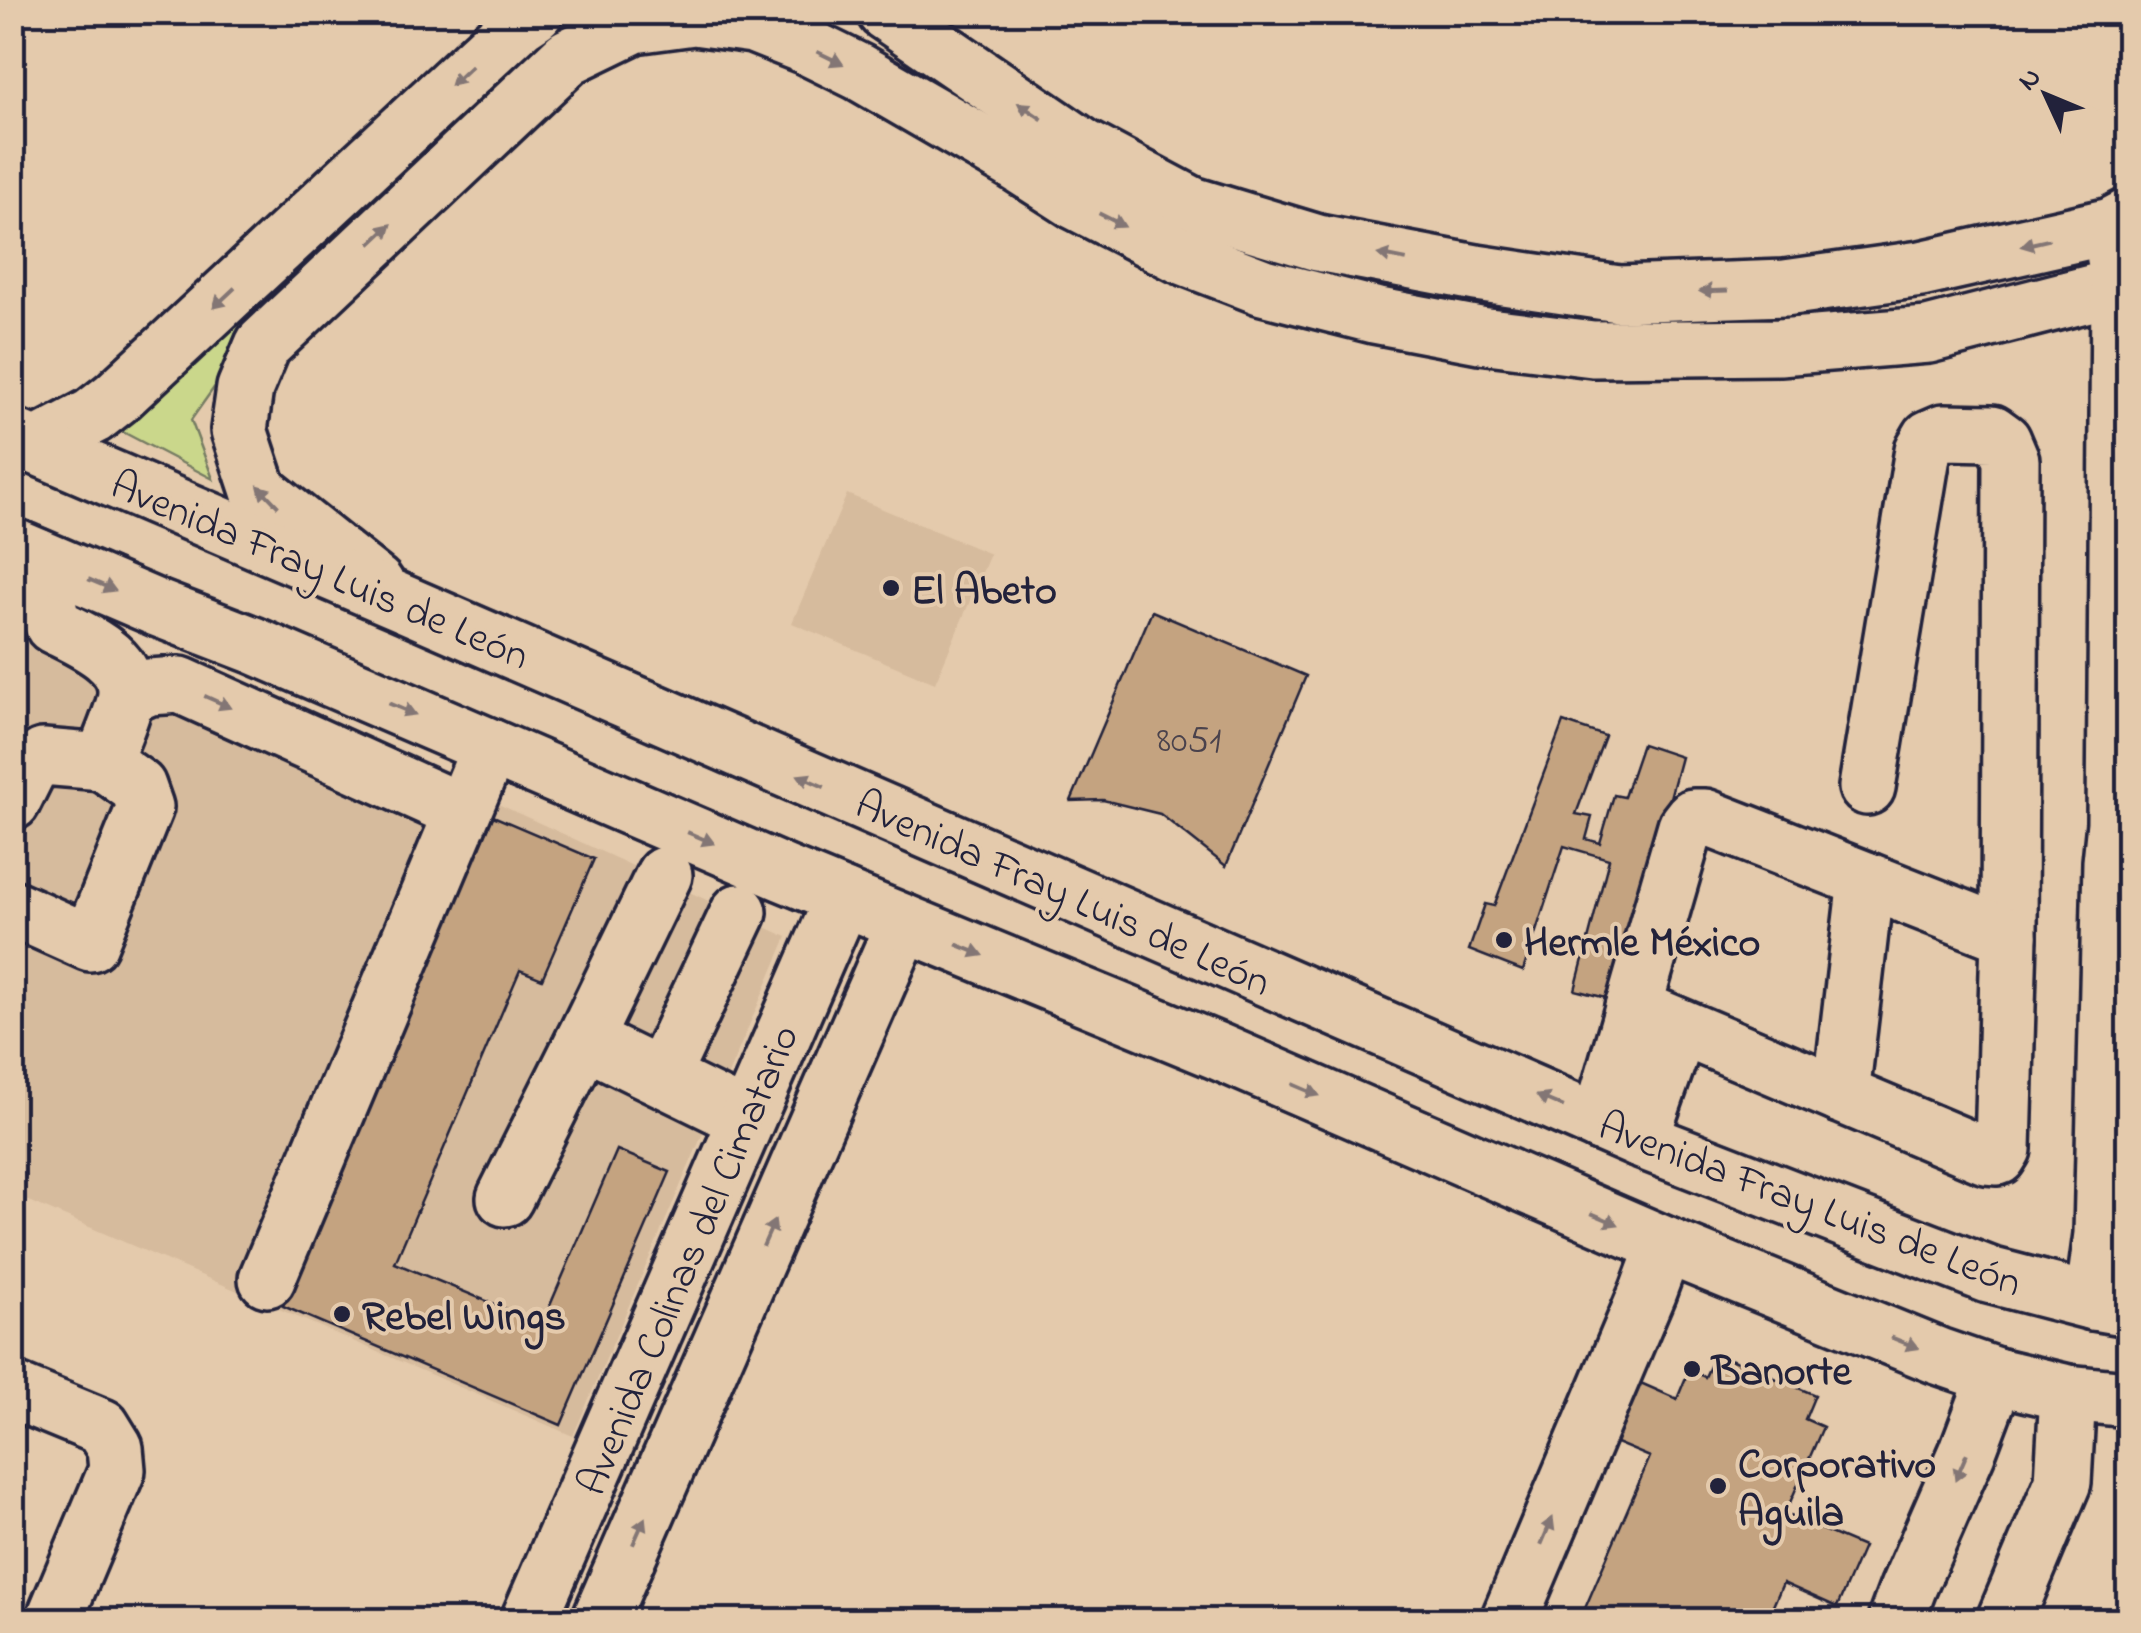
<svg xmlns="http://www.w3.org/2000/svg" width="2141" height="1633" viewBox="0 0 2141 1633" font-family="'Indie Flower',sans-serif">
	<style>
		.built { fill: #d6bb9d }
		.green { fill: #cad78b; stroke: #767c63; stroke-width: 2.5 }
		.building { fill: #c4a380; stroke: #22223b; stroke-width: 2.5 }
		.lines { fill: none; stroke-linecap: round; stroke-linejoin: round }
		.minor-casing { stroke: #22223b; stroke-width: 62 }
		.major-casing { stroke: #22223b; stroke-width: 62 }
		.minor { stroke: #e4caac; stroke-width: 55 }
		.major { stroke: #e4caac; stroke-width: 55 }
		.oneway { fill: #837674 }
		.poi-dot { fill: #22223b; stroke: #e4caac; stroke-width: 4 }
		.labels { text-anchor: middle; stroke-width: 8; stroke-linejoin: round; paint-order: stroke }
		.number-label { font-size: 38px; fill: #4a424c }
		.street-label { font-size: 42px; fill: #22223b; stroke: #e4caac }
		.poi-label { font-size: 42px; font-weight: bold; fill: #22223b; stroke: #e4caac; text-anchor: start }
	</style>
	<rect width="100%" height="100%" fill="#e4caac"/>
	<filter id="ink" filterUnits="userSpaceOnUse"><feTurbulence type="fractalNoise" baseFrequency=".01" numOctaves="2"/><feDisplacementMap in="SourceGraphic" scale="20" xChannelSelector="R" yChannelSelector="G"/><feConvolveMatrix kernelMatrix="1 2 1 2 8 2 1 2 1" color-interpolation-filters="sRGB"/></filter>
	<g filter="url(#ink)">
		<g class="built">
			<polygon points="847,494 990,554 935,683 792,623"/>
			<polygon points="12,598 485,798 787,937 573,1436 13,1194"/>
		</g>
		<polygon class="green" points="552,13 696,13 627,18 257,327 191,420 213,479 121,431 518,29"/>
		<g class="building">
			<polygon points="1152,611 1306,676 1226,866 1160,814 1103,800 1071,801"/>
			<polygon points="1563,722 1605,736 1576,814 1592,817 1586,839 1600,843 1614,795 1624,797 1642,744 1681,757 1614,1005 1605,1002 1606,998 1575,990 1609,859 1564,846 1523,971 1469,950 1485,904 1494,906"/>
			<polygon points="493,816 594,859 542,979 520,970 395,1263 542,1324 617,1150 670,1172 561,1425 283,1306"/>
			<polygon points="1716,1353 1815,1395 1805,1419 1823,1427 1785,1514 1863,1547 1837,1607 1783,1583 1767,1620 1580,1620 1650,1457 1602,1437 1627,1377 1677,1399 1689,1370 1705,1377"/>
		</g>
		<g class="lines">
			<g class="minor-casing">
				<g id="minor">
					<polyline points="885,12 1083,147 1192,205 1318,243 1476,273 1619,294 1785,288 1921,269 2111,226 2128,217"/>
					<polyline points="36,446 93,416 116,398 520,22 535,12"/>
					<polyline points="376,584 259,491 239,430 245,388 263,345 568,57 634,25 694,17 753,25 806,46 859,72 1013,161 1077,202 1180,255 1263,287 1374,315 1480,335 1593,349 1779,347 1928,335 2119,286 2128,282"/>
					<polyline points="126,697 149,687 180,685 462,812"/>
					<polyline points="12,802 30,766 43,757 103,762"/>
					<path d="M12 908 90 943 145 807 138 787 103 762C110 742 120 721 125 701 134 660 82 640 53 625L37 557"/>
					<polyline points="1633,1007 1986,1156 1998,1157 2003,1149 2009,936 2011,460 2003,441 1992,433 1944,432 1930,438 1923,450 1867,787"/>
					<polyline points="584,1040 664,875"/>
					<polyline points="661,1077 739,912"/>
					<polyline points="1841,1095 1866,880"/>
					<polyline points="1600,1123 1686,826 1693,817 1705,817 2009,936"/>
					<polyline points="1640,1140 1679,1028"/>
					<polyline points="505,1198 584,1040 746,1119"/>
					<polyline points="267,1279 490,747"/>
					<polyline points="2093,1302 2102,1234 2111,862 2115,823 2119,286 2114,252"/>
					<polyline points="12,1390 102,1427 115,1448 117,1470 54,1620"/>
					<polyline points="529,1620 843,898"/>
					<polyline points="600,1620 904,923"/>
					<polyline points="1509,1620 1648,1291 1665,1245"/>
					<polyline points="1896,1620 1908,1588 1967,1453 1996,1376"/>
					<polyline points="2005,1620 2063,1482 2068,1393"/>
				</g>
			</g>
			<g class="major-casing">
				<g id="major">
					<polyline points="12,436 398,601 1640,1140 1989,1275 2093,1302 2128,1308"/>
					<polyline points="12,546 157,608 253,645 783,873 1217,1051 1665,1245 1938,1356 1996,1376 2068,1393 2128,1399"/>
				</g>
			</g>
			<use href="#minor" class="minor"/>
			<use href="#major" class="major"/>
		</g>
		<defs><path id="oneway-solid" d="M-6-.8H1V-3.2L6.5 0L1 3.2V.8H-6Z" transform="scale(2.5)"/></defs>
		<g class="oneway">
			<use href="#oneway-solid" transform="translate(830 58) rotate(26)"/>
			<use href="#oneway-solid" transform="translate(461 76) rotate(137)"/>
			<use href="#oneway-solid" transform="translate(1030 111) rotate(-146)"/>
			<use href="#oneway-solid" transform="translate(1112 220) rotate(27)"/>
			<use href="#oneway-solid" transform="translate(381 234) rotate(-43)"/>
			<use href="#oneway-solid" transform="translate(2035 243) rotate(167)"/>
			<use href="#oneway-solid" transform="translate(1392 257) rotate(-169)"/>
			<use href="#oneway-solid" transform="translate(1714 291) rotate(178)"/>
			<use href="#oneway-solid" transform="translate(224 298) rotate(137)"/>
			<use href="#oneway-solid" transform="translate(268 496) rotate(-134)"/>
			<use href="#oneway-solid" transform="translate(102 585) rotate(23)"/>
			<use href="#oneway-solid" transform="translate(218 702) rotate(24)"/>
			<use href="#oneway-solid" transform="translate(402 709) rotate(23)"/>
			<use href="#oneway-solid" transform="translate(811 781) rotate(-156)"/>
			<use href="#oneway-solid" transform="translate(701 838) rotate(23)"/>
			<use href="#oneway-solid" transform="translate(970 950) rotate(22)"/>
			<use href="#oneway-solid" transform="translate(1306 1090) rotate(23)"/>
			<use href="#oneway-solid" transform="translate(1550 1101) rotate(-157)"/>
			<use href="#oneway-solid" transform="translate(1605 1219) rotate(23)"/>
			<use href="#oneway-solid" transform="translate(769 1233) rotate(-66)"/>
			<use href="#oneway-solid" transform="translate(1905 1343) rotate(22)"/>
			<use href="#oneway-solid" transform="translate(1961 1467) rotate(113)"/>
			<use href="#oneway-solid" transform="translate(639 1531) rotate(-66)"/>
			<use href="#oneway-solid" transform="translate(1547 1531) rotate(-67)"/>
		</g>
	</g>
	<g class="poi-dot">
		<circle cx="891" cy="588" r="10"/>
		<circle cx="1504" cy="940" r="10"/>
		<circle cx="342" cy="1314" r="10"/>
		<circle cx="1692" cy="1369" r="10"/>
		<circle cx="1718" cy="1486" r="10"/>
	</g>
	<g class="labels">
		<g class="number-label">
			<text x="1189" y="751">8051</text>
		</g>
		<g class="street-label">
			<text transform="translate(321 568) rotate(23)" y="15">Avenida Fray Luis de León</text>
			<text transform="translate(1064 891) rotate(24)" y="15">Avenida Fray Luis de León</text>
			<text transform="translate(1811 1202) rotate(21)" y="15">Avenida Fray Luis de León</text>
			<text transform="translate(686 1259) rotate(-67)" y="15">Avenida Colinas del Cimatario</text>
		</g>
		<g class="poi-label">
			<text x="911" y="603">El Abeto</text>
			<text x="1524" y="955">Hermle México</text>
			<text x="362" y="1329">Rebel Wings</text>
			<text x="1712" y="1384">Banorte</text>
			<text x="1738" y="1477">Corporativo<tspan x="1738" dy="48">Aguila</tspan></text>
		</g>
	</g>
	<rect width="2141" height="1633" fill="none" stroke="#e4caac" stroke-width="50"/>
	<rect x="25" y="25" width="2091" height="1583" fill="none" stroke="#22223b" stroke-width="4" filter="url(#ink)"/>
	<g transform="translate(2046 95) rotate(314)" stroke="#e4caac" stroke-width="8" paint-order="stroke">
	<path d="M0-8L18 38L0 25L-18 38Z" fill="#22223b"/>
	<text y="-15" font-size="28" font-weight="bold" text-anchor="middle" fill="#22223b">N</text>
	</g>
</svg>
